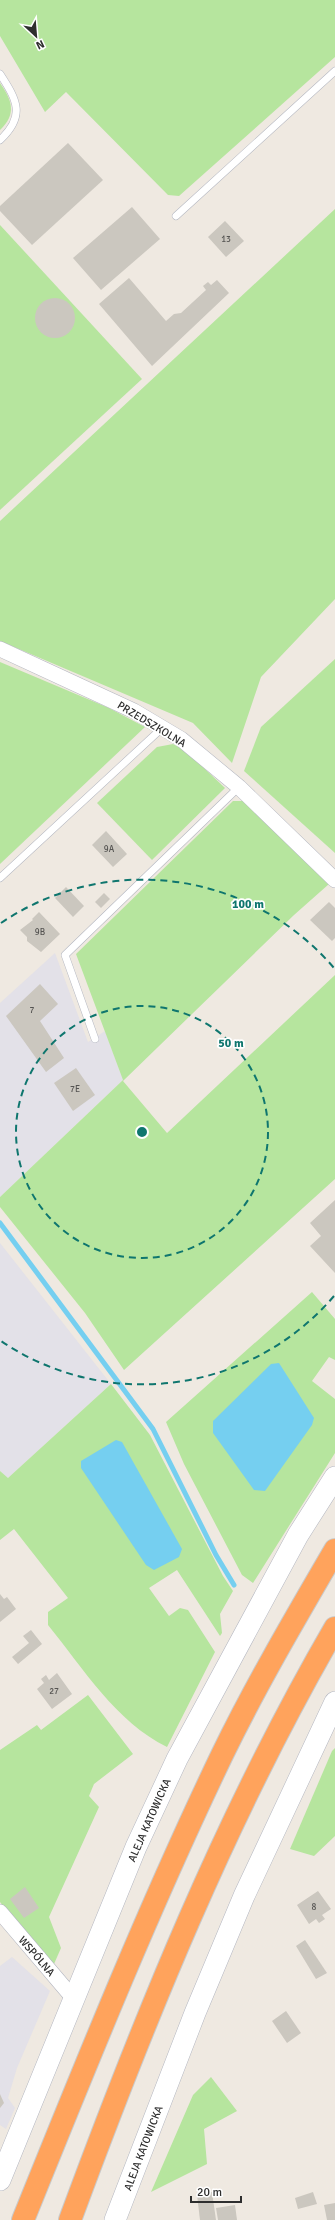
<svg xmlns="http://www.w3.org/2000/svg" width="335" height="2220" viewBox="0 0 335 2220" font-family="Signika,sans-serif">
	<style>
		.industrial { fill: #e3e1e8 }
		.green { fill: #b6e59e }
		.water { fill: #75cff0 }
		.lines { fill: none; stroke-linecap: round; stroke-linejoin: round }
		.stream { stroke: #75cff0; stroke-width: 5 }
		.building { fill: #cbc7bf }
		.lane-casing { stroke: #b4b7c1; stroke-width: 8 }
		.street-casing { stroke: #b4b7c1; stroke-width: 16 }
		.secondary-casing { stroke: #b4b7c1; stroke-width: 22 }
		.highway-casing { stroke: #c9c9c9; stroke-width: 24 }
		.lane { stroke: #fff; stroke-width: 7 }
		.street { stroke: #fff; stroke-width: 15 }
		.secondary { stroke: #fff; stroke-width: 21 }
		.highway { stroke: #ffa35c; stroke-width: 22 }
		.ring { fill: none; stroke: #0f766e; stroke-width: 2; stroke-dasharray: 7 5 }
		.labels { text-anchor: middle; stroke-width: 3.5; stroke-linejoin: round; paint-order: stroke }
		.number-label { font-size: 9px; fill: #555452 }
		.street-label { font-size: 11px; fill: #2e2e2e; stroke: #fff }
		.centre { fill: #0f766e; stroke: #fff; stroke-width: 2 }
		.ring-label { font-size: 12px; text-anchor: middle; font-weight: bold; fill: #0f766e; stroke: #fff; stroke-width: 3.5; stroke-linejoin: round; paint-order: stroke }
	</style>
	<rect width="100%" height="100%" fill="#efe9e1"/>
	<g class="industrial">
		<polygon points="55,953 88,1042 105,1031 123,1080 0,1197 0,1003"/>
		<polygon points="0,1243 111,1384 8,1478 0,1471"/>
		<polygon points="12,1957 50,1991 17,2068 8,2098 15,2108 6,2129 0,2125 0,1966"/>
	</g>
	<g class="green">
		<polygon points="0,0 335,0 335,57 179,196 168,195 66,92 45,112 0,36"/>
		<path d="M0 83C12 100 17 114 0 130Z"/>
		<polygon points="335,209 335,599 261,677 232,763 193,723 0,641 0,521"/>
		<polygon points="0,225 142,379 0,510"/>
		<polygon points="335,659 335,853 244,771 261,727"/>
		<polygon points="0,662 109,708 145,727 0,864"/>
		<polygon points="173,744 186,751 225,788 152,860 97,803 157,747"/>
		<polygon points="233,801 244,801 329,884 294,915 123,1081 167,1133 335,975 335,1179 124,1370 85,1313 0,1207 0,1197 123,1080 76,954"/>
		<polygon points="312,1292 335,1319 335,1360 329,1357 312,1381 335,1399 335,1453 253,1583 242,1575 184,1464 166,1422"/>
		<path d="M111 1384 150 1435 223 1576 233 1591 220 1614 222 1633 220 1636 177 1570 149 1588 169 1616 180 1608 188 1610 215 1652 167 1747C116 1722 83 1668 48 1625V1612L68 1598 14 1529 0 1540V1471L8 1478Z"/>
		<polygon points="88,1695 133,1754 94,1784 89,1796 99,1807 49,1917 61,1948 54,1964 27,1938 0,1902 0,1750 37,1725 41,1730"/>
		<polygon points="335,1748 335,1836 314,1856 290,1849 332,1751"/>
		<polygon points="211,2077 237,2111 204,2129 207,2164 151,2192 193,2095"/>
	</g>
	<g class="water">
		<polygon points="279,1363 314,1418 312,1425 265,1491 254,1490 213,1433 213,1421 271,1364"/>
		<polygon points="116,1440 122,1442 182,1549 179,1557 154,1570 146,1565 81,1468 81,1461"/>
	</g>
	<g class="lines">
		<polyline class="stream" points="0,1223 153,1429 216,1555 234,1585"/>
	</g>
	<g class="building">
		<polygon points="68,143 103,180 32,245 0,211 0,206"/>
		<polygon points="132,207 160,239 101,290 73,258"/>
		<polygon points="225,221 244,241 226,257 208,237"/>
		<polygon points="129,278 166,321 174,314 181,313 206,290 203,286 208,282 211,285 217,280 229,293 152,366 99,304"/>
		<circle cx="55" cy="318" r="20"/>
		<polygon points="106,831 127,854 113,867 92,845"/>
		<polygon points="66,887 84,906 73,917 55,898"/>
		<polygon points="104,893 110,899 101,908 95,902"/>
		<polygon points="329,902 335,908 335,938 332,941 310,920"/>
		<polygon points="39,912 60,934 41,952 27,941 27,937 20,930 33,920 32,919"/>
		<polygon points="40,984 58,1004 40,1021 64,1058 46,1072 6,1016"/>
		<polygon points="76,1068 95,1095 73,1111 54,1083"/>
		<polygon points="335,1200 335,1273 310,1246 321,1236 310,1223"/>
		<polygon points="0,1594 4,1599 7,1597 16,1609 0,1622"/>
		<polygon points="31,1630 42,1644 18,1664 12,1657 29,1643 23,1636"/>
		<polygon points="57,1673 72,1694 52,1709 37,1689 44,1683 41,1679 46,1675 49,1680"/>
		<polygon points="25,1887 39,1908 24,1918 10,1899"/>
		<polygon points="318,1891 331,1909 322,1915 325,1919 319,1923 316,1919 309,1924 297,1905"/>
		<polygon points="305,1940 327,1973 316,1979 296,1946"/>
		<polygon points="286,2011 301,2033 287,2043 272,2021"/>
		<polygon points="0,2094 4,2103 0,2108"/>
		<polygon points="212,2192 216,2220 200,2220 197,2195"/>
		<polygon points="313,2192 317,2204 298,2209 295,2198"/>
		<polygon points="335,2203 335,2220 327,2220 324,2205"/>
		<polygon points="235,2205 237,2220 218,2220 216,2208"/>
	</g>
	<g class="lines">
		<g class="lane-casing">
			<g id="lane">
				<path d="M0 74C17 100 26 116 0 140"/>
				<polyline points="176,216 335,71"/>
				<polyline points="0,878 161,729"/>
				<polyline points="95,1039 65,955 239,787"/>
			</g>
		</g>
		<g class="street-casing">
			<g id="street">
				<polyline points="0,649 134,711 181,739 239,787 335,880"/>
				<polyline points="0,1912 74,1999"/>
			</g>
		</g>
		<g class="secondary-casing">
			<g id="secondary">
				<polyline points="0,2180 136,1847 177,1759 298,1535 335,1477"/>
				<polyline points="115,2220 195,2013 244,1896 335,1702"/>
			</g>
		</g>
		<g class="highway-casing">
			<g id="highway">
				<path d="M23 2220C86 2064 149 1907 222 1755 256 1685 296 1617 335 1550"/>
				<path d="M70 2220C145 2017 226 1816 335 1628"/>
			</g>
		</g>
		<use href="#lane" class="lane"/>
		<use href="#street" class="street"/>
		<use href="#secondary" class="secondary"/>
		<use href="#highway" class="highway"/>
	</g>
	<g class="ring">
		<circle cx="142" cy="1132" r="126"/>
		<path d="M334 1296A252 252 0 0 1 1 1341M1 923A252 252 0 0 1 334 968"/>
	</g>
	<g class="labels">
		<g class="number-label">
			<text x="226" y="242">13</text>
			<text x="109" y="852">9A</text>
			<text x="40" y="935">9B</text>
			<text x="32" y="1013">7</text>
			<text x="75" y="1092">7E</text>
			<text x="54" y="1694">27</text>
			<text x="314" y="1910">8</text>
		</g>
		<g class="street-label">
			<text transform="translate(152 724) rotate(31)" y="4">PRZEDSZKOLNA</text>
			<text transform="translate(149 1820) rotate(-66)" y="4">ALEJA KATOWICKA</text>
			<text transform="translate(37 1956) rotate(49)" y="4">WSPÓLNA</text>
			<text transform="translate(143 2148) rotate(-69)" y="4">ALEJA KATOWICKA</text>
		</g>
	</g>
	<circle cx="142" cy="1132" r="6" class="centre"/>
	<g class="ring-label">
		<text x="248" y="908">100 m</text>
		<text x="231" y="1047">50 m</text>
	</g>
	<g transform="translate(36 36) rotate(154)" stroke="#ffffff" stroke-width="3" paint-order="stroke">
	<path d="M0-3L7 15L0 10L-7 15Z" fill="#2e2e2e"/>
	<text y="-6" font-size="11" font-weight="bold" text-anchor="middle" fill="#2e2e2e">N</text>
	</g>
	<path d="M191 2196v6h50v-6" fill="none" stroke="#2e2e2e" stroke-width="2"/>
	<text x="197" y="2196" font-size="12" fill="#2e2e2e" stroke="#ffffff" stroke-width="3" paint-order="stroke">20 m</text>
</svg>
